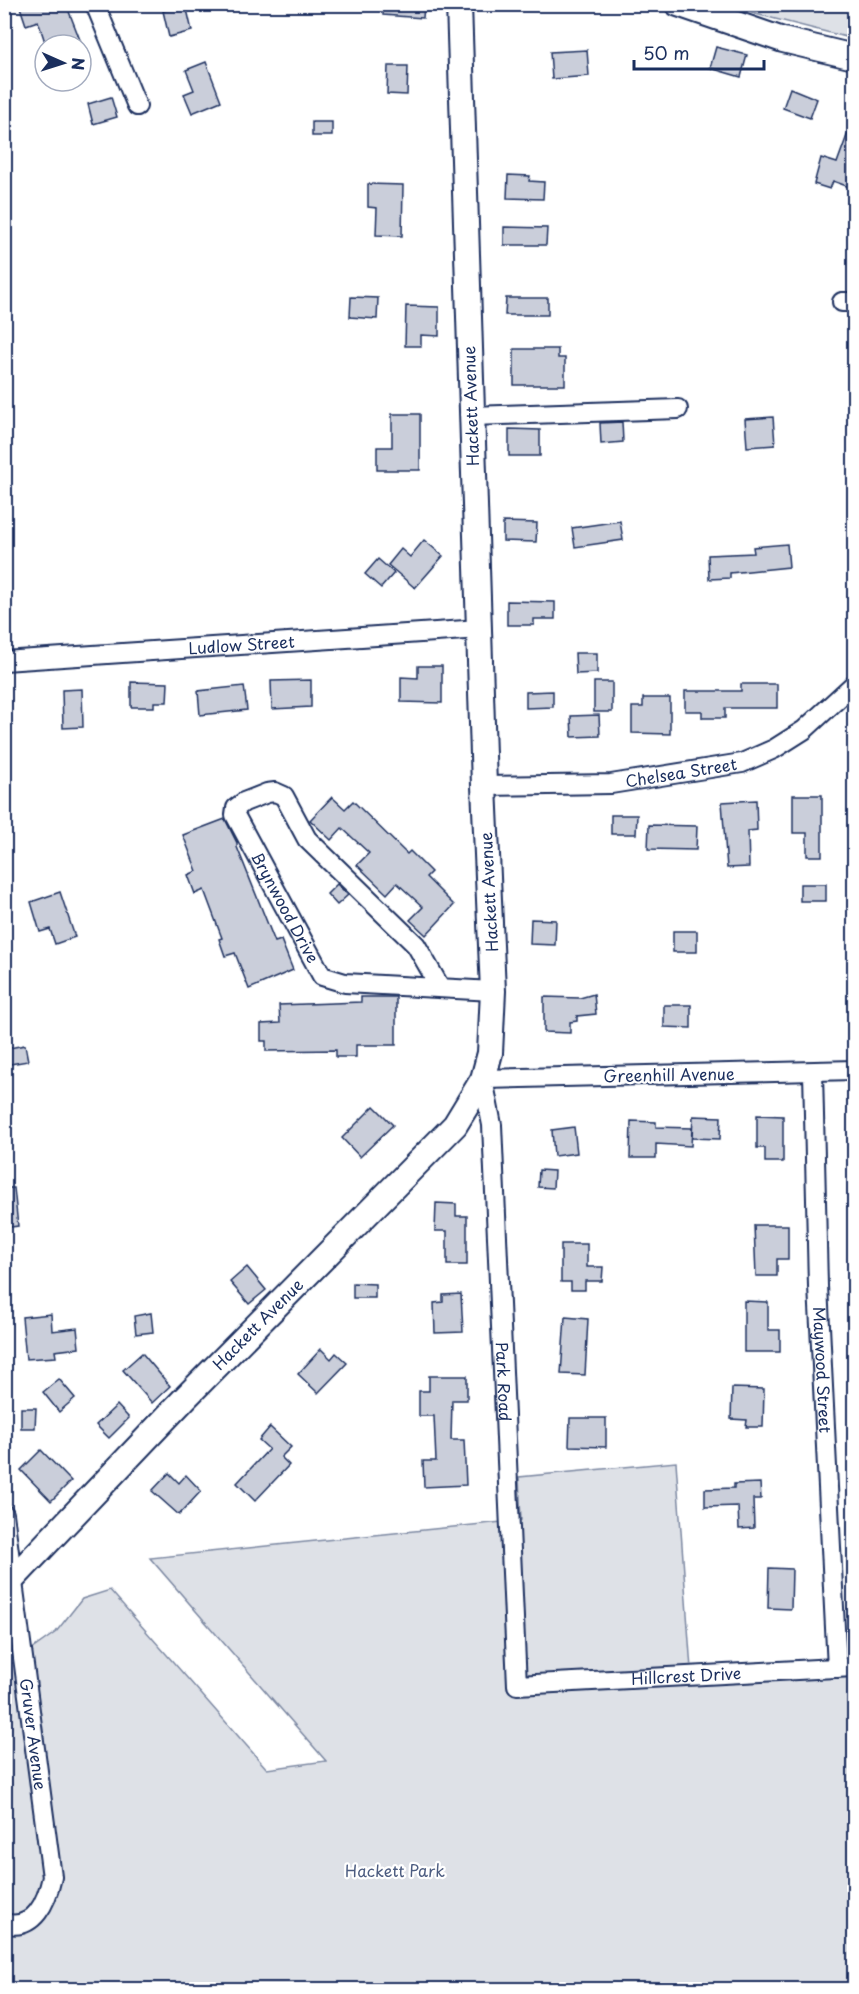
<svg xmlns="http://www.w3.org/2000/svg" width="859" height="1994" viewBox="0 0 859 1994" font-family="'Playpen Sans',sans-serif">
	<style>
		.green { fill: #dee1e7; stroke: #7c88a2; stroke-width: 1.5 }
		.building { fill: #caceda; stroke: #1b2f5e; stroke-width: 1.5 }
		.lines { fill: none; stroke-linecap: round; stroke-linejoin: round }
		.minor-casing { stroke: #1b2f5e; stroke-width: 22 }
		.major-casing { stroke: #1b2f5e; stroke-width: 28 }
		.minor { stroke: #fff; stroke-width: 18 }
		.major { stroke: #fff; stroke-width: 24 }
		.labels { text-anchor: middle; stroke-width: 4.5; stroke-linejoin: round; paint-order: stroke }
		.street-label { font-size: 16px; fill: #1b2f5e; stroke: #fff }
		.park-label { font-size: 16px; fill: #4c5c80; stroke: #fff }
	</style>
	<rect width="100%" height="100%" fill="#fff"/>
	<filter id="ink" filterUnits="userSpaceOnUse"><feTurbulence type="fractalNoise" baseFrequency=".0167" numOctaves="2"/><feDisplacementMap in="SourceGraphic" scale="12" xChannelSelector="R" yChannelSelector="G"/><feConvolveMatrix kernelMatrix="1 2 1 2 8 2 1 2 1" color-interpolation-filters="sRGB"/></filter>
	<g filter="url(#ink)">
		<g class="green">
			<polygon points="725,5 854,5 854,39 736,9"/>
			<polygon points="676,1462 692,1683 854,1668 854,1989 5,1989 4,1669 56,1632 82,1599 110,1590 267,1769 326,1761 150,1558 521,1520 519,1477"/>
		</g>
		<g class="building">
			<polygon points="19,4 66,4 82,45 46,45 38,21 26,25"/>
			<polygon points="383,4 424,4 423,18 383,15"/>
			<polygon points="186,5 192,31 169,37 163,11"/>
			<polygon points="716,47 747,55 741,77 710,68"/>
			<polygon points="587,50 589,76 552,79 550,52"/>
			<polygon points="206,62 221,101 192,113 184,94 194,90 186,70"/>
			<polygon points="388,66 408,66 407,95 387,94"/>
			<polygon points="790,88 817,99 810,118 783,108"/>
			<polygon points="111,97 117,117 93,124 88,104"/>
			<polygon points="853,119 855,180 852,188 833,181 830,189 814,184 821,158 837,163"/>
			<rect x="312" y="122" width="20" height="14"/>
			<polygon points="508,175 530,176 529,181 544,182 543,199 507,198"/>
			<polygon points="368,184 403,185 402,236 376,235 377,208 368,207"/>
			<polygon points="504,227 547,228 546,245 504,245"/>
			<polygon points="351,297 378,298 377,319 350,317"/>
			<polygon points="506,298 548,298 548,315 505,315"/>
			<polygon points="406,306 439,307 439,336 421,335 421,346 405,346"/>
			<polygon points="514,349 558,349 558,358 565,358 565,385 514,385"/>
			<polygon points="392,414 420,414 420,470 377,470 377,447 392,447"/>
			<polygon points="773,417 775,445 747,447 745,419"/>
			<polygon points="622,422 623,442 601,444 600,423"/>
			<polygon points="509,429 540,430 540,456 509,456"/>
			<polygon points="620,521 623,540 575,547 572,528"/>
			<polygon points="503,522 537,523 536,542 503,541"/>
			<polygon points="424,540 443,556 415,588 388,565 401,549 410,557"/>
			<polygon points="787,544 789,567 730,573 730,578 709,579 708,555 754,553 753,547"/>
			<polygon points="378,559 394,573 381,588 365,574"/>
			<polygon points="507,601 555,602 555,619 534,619 534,625 507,625"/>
			<polygon points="575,653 597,653 597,673 576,674"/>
			<polygon points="418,666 442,666 442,703 401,702 401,677 418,678"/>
			<polygon points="311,680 311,707 272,709 271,681"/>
			<polygon points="131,682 168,683 167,702 154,702 154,707 131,707"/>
			<rect x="594" y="682" width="18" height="30"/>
			<polygon points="741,684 777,684 777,708 725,708 725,718 702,718 702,711 685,711 685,691 741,691"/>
			<polygon points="244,686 247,710 200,715 198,691"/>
			<polygon points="82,689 83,727 63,728 62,690"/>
			<polygon points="553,691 553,707 526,708 526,692"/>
			<polygon points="643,698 670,698 670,734 632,733 632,707 643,707"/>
			<polygon points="599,715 600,736 572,737 571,716"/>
			<polygon points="793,795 822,795 822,856 807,856 807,833 793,833"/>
			<polygon points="332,797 345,809 353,801 407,854 410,851 431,872 426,877 454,905 426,935 410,920 423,907 397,883 387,894 357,865 369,853 342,828 331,840 310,820"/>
			<polygon points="756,800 757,830 748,831 749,867 727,868 722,802"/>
			<polygon points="611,815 637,815 636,834 611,834"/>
			<polygon points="225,819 237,843 237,847 275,942 281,940 293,970 249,989 235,953 225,956 219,939 222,938 204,890 195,894 188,875 197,871 183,835"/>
			<polygon points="649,825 697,826 696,850 648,849"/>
			<polygon points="337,884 348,895 337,905 327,894"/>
			<rect x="800" y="884" width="26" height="17"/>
			<polygon points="60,892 75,937 55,944 50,929 40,932 31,902"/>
			<polygon points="531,919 556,920 555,945 530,944"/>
			<rect x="673" y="931" width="24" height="21"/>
			<polygon points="594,994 596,1014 577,1016 577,1021 570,1022 570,1033 544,1032 544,997 580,998"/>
			<polygon points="361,997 396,997 396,1045 356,1045 356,1057 336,1057 336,1050 266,1051 266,1041 261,1041 261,1024 280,1023 279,1005 361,1002"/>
			<polygon points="664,1005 691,1005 691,1028 664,1027"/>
			<polygon points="25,1045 28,1061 4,1065 4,1049"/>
			<polygon points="374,1106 393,1125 360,1157 342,1138"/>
			<polygon points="757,1115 783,1116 783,1162 765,1162 765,1148 757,1148"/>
			<polygon points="693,1116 721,1117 720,1139 692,1138"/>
			<polygon points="631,1121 656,1122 656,1127 692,1128 691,1146 656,1144 656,1158 630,1158"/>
			<polygon points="574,1127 577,1153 554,1156 552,1130"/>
			<polygon points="539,1170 554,1171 553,1188 538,1187"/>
			<polygon points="4,1188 14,1188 18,1226 4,1228"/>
			<polygon points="436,1203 456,1204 456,1216 467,1216 467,1265 447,1265 447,1231 435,1231"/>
			<polygon points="754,1225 788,1225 788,1259 777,1259 777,1276 756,1276"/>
			<polygon points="561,1244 587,1244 587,1267 603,1267 602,1281 585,1281 585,1290 571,1290 571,1282 561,1282"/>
			<polygon points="247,1267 266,1290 249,1304 230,1282"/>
			<polygon points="353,1283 375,1284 375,1298 353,1298"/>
			<polygon points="461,1294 463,1332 435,1333 434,1303 443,1302 443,1295"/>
			<polygon points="744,1301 768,1302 768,1330 780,1330 780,1352 744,1352"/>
			<polygon points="151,1313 153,1332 136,1334 134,1316"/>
			<polygon points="51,1314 52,1331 77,1328 79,1348 55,1351 56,1357 26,1359 22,1317"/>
			<polygon points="565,1317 588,1319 585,1375 561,1374"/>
			<polygon points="321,1349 331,1359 336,1353 347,1363 318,1393 298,1374"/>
			<polygon points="142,1353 170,1386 152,1403 123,1370"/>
			<polygon points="429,1376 467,1376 467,1400 452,1400 451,1440 464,1440 466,1485 424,1487 423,1461 436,1461 434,1416 419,1416 419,1391 429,1391"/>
			<polygon points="59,1379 75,1398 59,1412 43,1392"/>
			<polygon points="732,1388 764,1389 763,1427 746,1427 747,1420 731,1419"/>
			<polygon points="117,1405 129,1418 109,1438 96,1425"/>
			<polygon points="21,1408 36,1408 35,1428 21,1428"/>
			<polygon points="570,1418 606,1418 606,1447 569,1446"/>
			<polygon points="270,1427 291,1447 281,1457 289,1465 255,1501 237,1483 269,1449 259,1440"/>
			<polygon points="41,1450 71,1481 51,1501 21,1470"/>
			<polygon points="169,1473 179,1483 186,1475 201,1491 179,1515 152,1491"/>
			<polygon points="760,1483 761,1499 753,1499 754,1528 739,1529 738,1506 705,1507 705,1489 734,1488 734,1484"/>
			<polygon points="769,1568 792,1569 791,1609 768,1608"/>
		</g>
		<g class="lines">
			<g class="minor-casing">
				<g id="minor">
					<polyline points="95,4 137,106"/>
					<polyline points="842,302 854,302"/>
					<polyline points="471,416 678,409"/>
					<path id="s1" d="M4 661 480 629"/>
					<path id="s2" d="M484 786 611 784 742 763 774 749 804 730 854 684"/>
					<path id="s3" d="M440 987 416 945 307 839 284 796 275 792 267 793 244 802 236 808 235 815 322 976 345 983 493 991"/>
					<path id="s4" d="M854 1070 483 1079 492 1125 517 1685 854 1667"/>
					<path id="s5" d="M813 1072 818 1286 837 1668"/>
					<path id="s6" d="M4 1514 52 1877C47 1900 35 1932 4 1923"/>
				</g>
			</g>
			<g class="major-casing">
				<g id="major">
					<polyline points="678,4 783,40 854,57"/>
					<path id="s7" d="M4 1588 185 1398 455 1125 483 1079 490 1053 493 991 484 786 459 4"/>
				</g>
			</g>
			<use href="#minor" class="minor"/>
			<use href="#major" class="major"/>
		</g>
	</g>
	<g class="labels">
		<g class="street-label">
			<text transform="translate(471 406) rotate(-92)" y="6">Hackett Avenue</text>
			<text dy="6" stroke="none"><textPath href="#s1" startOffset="238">Ludlow Street</textPath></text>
			<text dy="6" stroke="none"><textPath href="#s2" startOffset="198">Chelsea Street</textPath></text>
			<text transform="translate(489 892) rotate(-93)" y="6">Hackett Avenue</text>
			<text dy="6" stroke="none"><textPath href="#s3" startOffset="414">Brynwood Drive</textPath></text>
			<text transform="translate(669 1075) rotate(-1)" y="6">Greenhill Avenue</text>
			<text dy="6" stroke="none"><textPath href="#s7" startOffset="366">Hackett Avenue</textPath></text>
			<text dy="6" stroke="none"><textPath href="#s5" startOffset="298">Maywood Street</textPath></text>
			<text dy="6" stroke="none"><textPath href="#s4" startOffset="675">Park Road</textPath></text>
			<text dy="6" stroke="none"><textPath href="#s4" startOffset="1148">Hillcrest Drive</textPath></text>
			<text dy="6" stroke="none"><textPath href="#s6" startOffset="222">Gruver Avenue</textPath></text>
		</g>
		<g class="park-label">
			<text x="395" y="1877">Hackett Park</text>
		</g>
	</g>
	<rect width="859" height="1994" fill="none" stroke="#fff" stroke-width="24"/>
	<rect x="12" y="12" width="835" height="1970" fill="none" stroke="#1b2f5e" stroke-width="2" filter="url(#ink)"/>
	<g transform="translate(63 63) rotate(93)"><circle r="28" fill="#ffffff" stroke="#a4acbf" stroke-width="1.5"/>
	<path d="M0-4.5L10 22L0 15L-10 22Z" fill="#1b2f5e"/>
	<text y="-9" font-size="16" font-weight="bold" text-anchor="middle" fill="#1b2f5e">N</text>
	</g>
	<path d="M634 60v9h130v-9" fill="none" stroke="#1b2f5e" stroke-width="3"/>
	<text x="643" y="60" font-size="18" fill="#1b2f5e" stroke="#ffffff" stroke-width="4.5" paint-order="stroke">50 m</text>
</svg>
